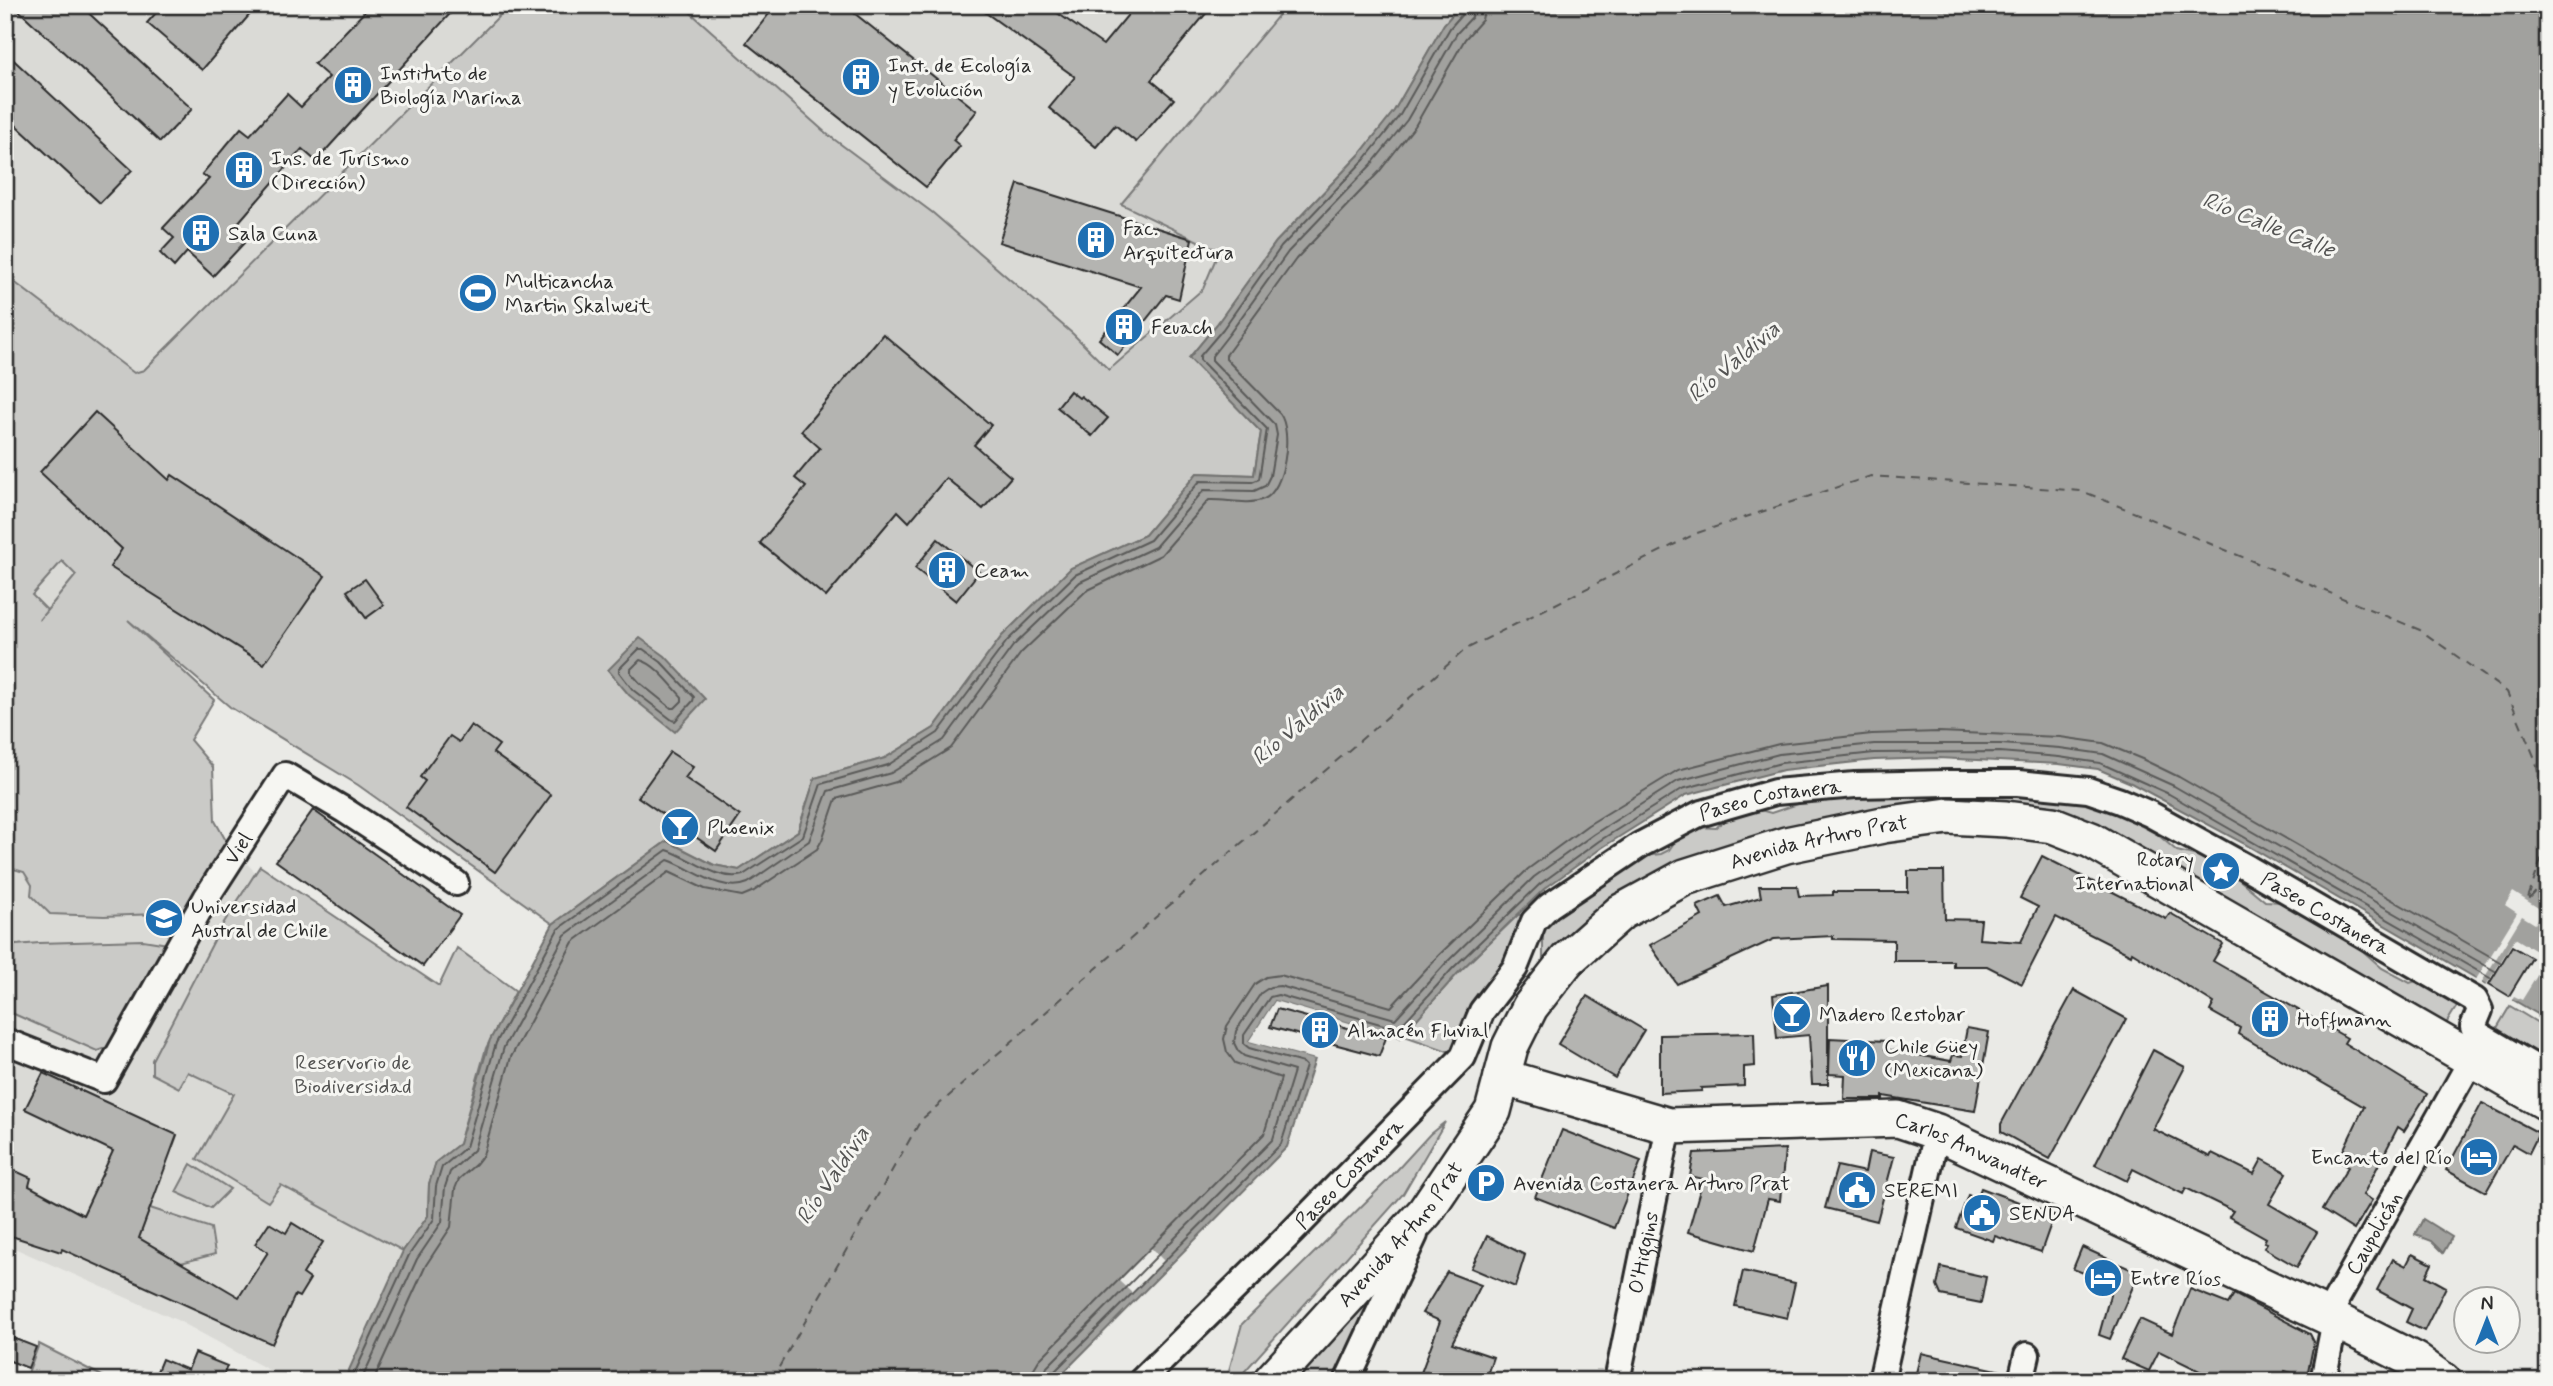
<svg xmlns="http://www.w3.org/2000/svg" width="2553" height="1386" viewBox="0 0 2553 1386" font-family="Mynerve,sans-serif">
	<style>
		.built { fill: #dadad6 }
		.green { fill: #cacac7; stroke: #7a7a79; stroke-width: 2; fill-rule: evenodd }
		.water { fill: #a1a19e; stroke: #727270; stroke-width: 2 }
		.pier { fill: #eaeae6 }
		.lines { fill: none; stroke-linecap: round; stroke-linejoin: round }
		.shore { stroke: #5a5a59; stroke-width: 2 }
		.ferry { stroke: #545453; stroke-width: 2; stroke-dasharray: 9 7; stroke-linecap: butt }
		.building { fill: #b4b4b1; stroke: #2b2b2b; stroke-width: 2 }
		.street-casing { stroke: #2b2b2b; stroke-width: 30 }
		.secondary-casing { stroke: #2b2b2b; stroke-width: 40 }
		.street { stroke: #f6f6f2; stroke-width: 24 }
		.secondary { stroke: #f6f6f2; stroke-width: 35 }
		.labels { text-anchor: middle; stroke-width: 6; stroke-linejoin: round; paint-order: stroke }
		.poi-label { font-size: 21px; fill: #2b2b2b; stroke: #f6f6f2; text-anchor: start }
		.street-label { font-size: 21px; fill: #2b2b2b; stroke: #f6f6f2 }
		.park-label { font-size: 21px; fill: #535352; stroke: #f6f6f2 }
		.water-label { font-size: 23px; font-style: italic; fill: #545453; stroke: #f6f6f2 }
	</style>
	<rect width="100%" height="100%" fill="#eaeae6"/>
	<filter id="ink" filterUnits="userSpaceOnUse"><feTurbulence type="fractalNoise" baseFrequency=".0143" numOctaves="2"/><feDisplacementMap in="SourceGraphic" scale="14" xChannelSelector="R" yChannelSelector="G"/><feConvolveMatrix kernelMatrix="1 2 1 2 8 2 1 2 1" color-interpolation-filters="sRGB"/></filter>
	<g filter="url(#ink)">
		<g class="built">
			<polygon points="5,5 510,5 144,370 134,373 5,501"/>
			<polygon points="682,5 1461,5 1444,24 1319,199 1108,370 1073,334 933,213 827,134"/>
			<polygon points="5,510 77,575 210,826 270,887 439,986 457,948 516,991 490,1040 428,1216 403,1251 344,1381 289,1381 179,1321 5,1244"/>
		</g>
		<g class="green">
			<path d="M510 5H682L827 134 933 213 1073 334 1109 370 1203 289 1219 251 1121 204 1287 5H1461L1444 24 1394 111 1360 154 1276 242 1217 324 1189 358 1261 432 1254 475 1197 473 1145 535 1071 568 1002 636 934 728 885 758 815 778 798 831 739 870 714 865 667 841 553 924 358 785 230 707 128 620 214 700 190 740 213 767 215 821 229 846 183 913 104 916 50 914 31 895 32 885 24 872 14 869 5 877V275L134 373 144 370ZM62 561 76 575 39 620 47 610 32 595Z"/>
			<polygon points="1936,792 1955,801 1988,792 2042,794 2098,803 2157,834 2177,851 2202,857 2224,867 2265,901 2282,902 2356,945 2382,968 2410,983 2422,979 2460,1001 2444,1027 2088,820 2045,806 1980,803 1757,837 1543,968 1543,922 1642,856 1661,854 1669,850 1680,834 1696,827 1716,828 1731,814 1749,807 1771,813 1822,796 1882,798 1911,797"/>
			<polygon points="260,866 439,986 457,948 516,991 486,1048 459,1144 436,1162 429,1184 428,1216 403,1251 281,1185 268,1202 197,1159 234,1094 188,1072 179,1088 152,1074 152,1060 221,927"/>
			<polygon points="1530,914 1456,1054 1402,1035 1458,973 1518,915"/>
			<polygon points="143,940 168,944 117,1044 97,1051 5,1010 5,946 39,943"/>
			<polygon points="2510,1006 2548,1029 2548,1065 2494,1033"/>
			<polygon points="1445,1122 1403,1194 1236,1381 1226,1381 1242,1324 1387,1181 1430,1134"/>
			<polygon points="191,1164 230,1189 211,1208 176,1192"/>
			<polygon points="150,1208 211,1228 215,1254 181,1263 139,1238"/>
			<polygon points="1363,1302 1372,1302 1338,1381 1294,1381"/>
			<polygon points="39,1344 112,1381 25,1381"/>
		</g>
		<g class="water">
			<polygon points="1461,5 2548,5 2548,1020 2243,843 2131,783 2098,769 2059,764 1938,758 1874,760 1783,770 1686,795 1603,847 1544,889 1458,973 1400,1038 1275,1001 1249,1041 1315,1059 1287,1147 1055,1381 344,1381 403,1251 428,1216 429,1184 436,1162 459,1144 490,1040 553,924 667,841 714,865 739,870 798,831 815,778 885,758 934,728 1002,636 1071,568 1145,535 1197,473 1254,475 1261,432 1189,358 1217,324 1276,242 1360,154 1394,111 1444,24"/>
			<polygon points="640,638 665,656 705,699 675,732 629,695 608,670"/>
			<polygon points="2423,1219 2452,1237 2443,1253 2431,1241 2415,1235"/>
		</g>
		<g class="pier">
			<polygon points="2513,892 2543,911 2535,924 2522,916 2480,985 2475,981 2517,913 2505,905"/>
			<polygon points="2515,938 2548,958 2522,1000 2514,996 2510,1002 2485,987"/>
			<polygon points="1275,1001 1400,1038 1399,1041 1276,1005 1254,1039 1316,1056 1319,1060 1249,1041"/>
			<polygon points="1151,1248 1164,1261 1133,1294 1119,1281"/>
		</g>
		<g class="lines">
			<g class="shore">
				<polygon points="639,649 643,649 661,662 694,697 693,701 675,721 672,720 633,690 619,672 619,669"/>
				<path d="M640 660C656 664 670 684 682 697V701L675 708H671L640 683 631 673V669Z"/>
				<path d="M351 1381 409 1255 434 1219 436 1186 442 1167 466 1147 496 1043 558 929 667 850C690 857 717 882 743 875L803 836 821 784 888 765 938 733 1007 641 1075 575 1150 540 1200 481 1252 482 1259 479 1267 429 1200 360V356L1223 329 1281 247 1365 159 1400 115 1450 28 1464 12 1465 5"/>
				<path d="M361 1381 417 1259 442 1222 445 1187 450 1172 474 1150 504 1047 565 935 668 860C692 868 722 894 748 883L809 841 828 791 891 773 944 740 1013 646 1080 582 1155 547 1204 490 1254 491 1265 486 1270 476 1277 435 1275 425 1212 360V356L1230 333 1288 252 1371 165 1407 120 1457 33 1472 17 1474 5"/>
				<path d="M373 1381 426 1265 451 1227 455 1189 459 1179 476 1164 483 1155 511 1057 573 942 669 872 705 889 742 896 754 891 817 849 822 840 836 799 896 782 951 748 1021 653 1086 591 1161 555 1209 500C1226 499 1248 506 1264 499 1285 490 1293 432 1280 414L1226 359V355L1296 259 1379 172 1415 126 1465 39 1482 20 1485 5"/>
				<polyline points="1032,1381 1033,1370 1039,1360 1264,1134 1281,1078 1235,1063 1227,1052 1224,1039 1227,1026 1255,984 1266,977 1280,975 1391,1007 1439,955 1528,869 1588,825 1678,770 1779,744 1872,734 1939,732 2060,737 2103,743 2142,759 2179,777 2500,962"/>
				<polyline points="1042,1381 1047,1367 1273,1139 1294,1071 1244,1056 1238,1051 1234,1043 1236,1031 1261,993 1270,987 1280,986 1395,1019 1447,962 1534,877 1594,834 1678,781 1779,754 1874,744 2000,744 2060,748 2103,754 2174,786 2495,971"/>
				<polyline points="1051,1381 1053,1373 1281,1144 1306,1066 1303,1063 1249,1048 1244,1044 1244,1035 1270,997 1278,995 1398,1029 1453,968 1540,884 1599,841 1682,789 1781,763 1874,753 2000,752 2059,757 2100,763 2169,794 2490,978"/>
			</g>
			<polyline class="ferry" points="771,1381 921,1120 1466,649 1697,533 1871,476 2082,491 2420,630 2507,692 2536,761 2544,810 2541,860 2527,901 2548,879"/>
		</g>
		<g class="building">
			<polygon points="13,5 80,5 192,109 160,142"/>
			<polygon points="163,5 258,5 202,70 147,23"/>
			<polygon points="371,5 458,5 316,161 302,149 231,231 244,243 213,276 187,252 174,267 160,253 174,238 163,228 209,179 202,174 241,128 250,135 287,94 301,107 329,77 314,64"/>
			<polygon points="776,5 844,5 977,111 953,140 960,146 926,187 746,43"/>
			<polygon points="975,5 1046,5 1103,45 1136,5 1213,5 1151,80 1174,99 1136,142 1115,125 1096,147 1049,108 1075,77"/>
			<polygon points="5,52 132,170 100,203 5,115"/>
			<polygon points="1018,184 1192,239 1179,299 1166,295 1118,355 1099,339 1141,287 999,242"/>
			<polygon points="883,334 991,425 974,445 1011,477 983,509 946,478 909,522 898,511 826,597 760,543 806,487 795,478 820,448 801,431"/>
			<polygon points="1070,391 1079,398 1081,396 1108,418 1092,436 1057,407"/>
			<polygon points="95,412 169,480 172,475 325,576 264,664 110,567 122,549 40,472"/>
			<polygon points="938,539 979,572 956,601 915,568"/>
			<polygon points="365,579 384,605 366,618 347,591"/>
			<polygon points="471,725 499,745 493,753 551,795 495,872 406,807 425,781 420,777 450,736 459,742"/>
			<polygon points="670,752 693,767 685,778 740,816 716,851 638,797"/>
			<polygon points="313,810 460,915 423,966 276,861"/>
			<polygon points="2042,856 2166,919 2170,913 2223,944 2213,961 2347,1038 2344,1043 2427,1094 2404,1131 2398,1127 2363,1195 2372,1200 2354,1230 2322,1210 2348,1167 2338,1161 2364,1107 2238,1034 2240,1028 2210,1011 2214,1003 2132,952 2131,955 2056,917 2022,984 1987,966 1953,966 1953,961 1894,961 1894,940 1833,939 1833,936 1774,939 1677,984 1650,945 1702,916 1697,906 1720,896 1726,907 1761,897 1759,886 1797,886 1799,896 1833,895 1833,892 1908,892 1908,871 1944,871 1945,919 1981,920 1979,939 2021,942 2038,907 2020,898"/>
			<polygon points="2512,946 2532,958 2509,996 2489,984"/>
			<polygon points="1828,986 1828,1084 1812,1084 1809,1035 1777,1038 1773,995"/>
			<polygon points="2074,990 2127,1019 2050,1159 2001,1132 2001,1124"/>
			<polygon points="1587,996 1644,1030 1615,1078 1558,1044"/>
			<polygon points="1277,1009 1370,1034 1386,1038 1379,1056 1270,1027"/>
			<polygon points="1967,1028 1989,1032 1975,1111 1883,1096 1883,1099 1844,1099 1845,1075 1829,1074 1830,1038 1886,1041 1885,1049 1951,1061 1953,1055 1962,1056"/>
			<polygon points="1754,1033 1755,1066 1744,1067 1744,1086 1701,1088 1702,1091 1660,1093 1660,1035"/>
			<polygon points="2153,1050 2185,1067 2153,1129 2210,1157 2212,1153 2254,1174 2262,1159 2287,1173 2269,1204 2317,1232 2297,1267 2264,1248 2267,1243 2264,1242 2266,1238 2229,1217 2233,1211 2186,1188 2183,1194 2133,1169 2127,1181 2095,1165"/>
			<polygon points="43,1073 177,1135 139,1238 239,1297 268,1252 255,1244 269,1223 286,1233 292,1223 323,1242 303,1274 310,1279 299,1297 295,1295 272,1344 62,1249 61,1252 5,1234 5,1166 31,1178 29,1186 83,1215 113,1151 25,1109"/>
			<polygon points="2482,1103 2539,1133 2529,1153 2513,1144 2486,1192 2446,1170"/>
			<polygon points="1562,1130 1641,1161 1614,1228 1535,1197"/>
			<polygon points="1785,1149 1780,1201 1768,1199 1754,1251 1688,1232 1703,1179 1690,1176 1694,1153"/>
			<polygon points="1869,1152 1894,1157 1877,1221 1825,1208 1837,1166 1865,1172"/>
			<polygon points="1981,1188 2054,1215 2041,1252 1995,1236 1993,1241 1956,1228 1968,1195 1977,1198"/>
			<polygon points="1487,1236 1525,1255 1515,1287 1471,1268"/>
			<polygon points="2082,1247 2139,1273 2110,1339 2099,1335 2113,1284 2073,1269"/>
			<polygon points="2412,1254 2432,1264 2426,1276 2446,1287 2424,1331 2406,1322 2412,1309 2377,1290 2393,1259 2406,1266"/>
			<polygon points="1941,1267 1986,1277 1981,1303 1941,1295 1937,1286"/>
			<polygon points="1743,1271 1795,1283 1787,1318 1735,1306"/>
			<polygon points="1447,1272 1481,1285 1452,1343 1493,1357 1485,1381 1418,1381 1440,1321 1422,1313"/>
			<polygon points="2190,1289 2228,1304 2234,1294 2310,1334 2314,1342 2307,1377 2285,1371 2281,1381 2220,1381 2159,1351 2149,1371 2121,1359 2140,1319 2172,1334"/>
			<polygon points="5,1335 36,1347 28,1368 5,1359"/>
			<polygon points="195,1353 227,1366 221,1381 153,1381 162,1359 188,1370"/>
			<polygon points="1921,1353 2006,1372 2005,1381 1914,1381"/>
		</g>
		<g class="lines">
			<g class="street-casing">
				<g id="street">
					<path id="s1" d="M5 1041 104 1080 206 898 285 775 344 810 456 883"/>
					<path id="s2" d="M1141 1381 1293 1231 1463 1057 1482 1011 1515 968 1534 921 1549 906 1640 845 1699 814 1775 792 1855 785 1948 783H2018L2088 790 2120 801 2150 814 2248 868 2475 1000 2480 1010 2473 1027 2475 1032 2548 1075"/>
					<polyline points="1347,1381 1415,1235"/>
					<path id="s3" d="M1617 1381 1669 1126"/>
					<polyline points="1881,1381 1937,1132"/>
					<polyline points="2021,1381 2027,1355"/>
					<path id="s4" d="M2323 1381 2335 1320 2336 1300 2472 1059"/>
				</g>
			</g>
			<g class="secondary-casing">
				<g id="secondary">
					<path id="s5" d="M1502 1077 1669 1126 1898 1119 1937 1132 2335 1320 2414 1360 2443 1381"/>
					<path id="s6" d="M1271 1381 1425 1212 1493 1111 1510 1047 1530 1007 1567 960 1621 912 1685 877 1786 845 1883 825 1948 816 2006 819 2053 825 2091 840 2548 1103"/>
				</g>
			</g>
			<use href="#street" class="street"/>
			<use href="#secondary" class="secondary"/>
		</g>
	</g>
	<defs>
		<g id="building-disc" transform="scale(2.0125)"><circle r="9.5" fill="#1f6fb2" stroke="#f6f6f2"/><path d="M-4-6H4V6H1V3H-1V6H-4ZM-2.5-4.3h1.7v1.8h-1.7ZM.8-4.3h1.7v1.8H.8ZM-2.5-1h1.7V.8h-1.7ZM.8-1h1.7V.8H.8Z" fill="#fff"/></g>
		<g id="stadium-disc" transform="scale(2.0125)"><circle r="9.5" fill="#1f6fb2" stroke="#f6f6f2"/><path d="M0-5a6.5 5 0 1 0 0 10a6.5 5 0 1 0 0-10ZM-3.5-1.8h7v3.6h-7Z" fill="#fff"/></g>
		<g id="bar-disc" transform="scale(2.0125)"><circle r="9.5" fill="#1f6fb2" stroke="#f6f6f2"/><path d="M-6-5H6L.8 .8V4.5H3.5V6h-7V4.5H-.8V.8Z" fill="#fff"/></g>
		<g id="sight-disc" transform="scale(2.0125)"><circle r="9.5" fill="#1f6fb2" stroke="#f6f6f2"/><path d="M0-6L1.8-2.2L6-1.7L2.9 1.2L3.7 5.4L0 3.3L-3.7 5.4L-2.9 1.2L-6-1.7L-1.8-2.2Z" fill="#fff"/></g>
		<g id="university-disc" transform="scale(2.0125)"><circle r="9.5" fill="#1f6fb2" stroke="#f6f6f2"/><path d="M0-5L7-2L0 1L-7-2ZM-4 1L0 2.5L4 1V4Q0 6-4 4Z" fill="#fff"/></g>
		<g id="restaurant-disc" transform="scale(2.0125)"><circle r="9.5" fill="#1f6fb2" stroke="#f6f6f2"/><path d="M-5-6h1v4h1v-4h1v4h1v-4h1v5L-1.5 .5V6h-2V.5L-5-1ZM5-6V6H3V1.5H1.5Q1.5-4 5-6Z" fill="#fff"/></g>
		<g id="hotel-disc" transform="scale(2.0125)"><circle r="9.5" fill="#1f6fb2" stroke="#f6f6f2"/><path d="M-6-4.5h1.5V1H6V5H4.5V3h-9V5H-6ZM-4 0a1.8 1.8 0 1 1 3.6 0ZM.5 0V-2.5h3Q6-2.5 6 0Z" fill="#fff"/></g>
		<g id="parking-disc" transform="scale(2.0125)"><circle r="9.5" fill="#1f6fb2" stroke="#f6f6f2"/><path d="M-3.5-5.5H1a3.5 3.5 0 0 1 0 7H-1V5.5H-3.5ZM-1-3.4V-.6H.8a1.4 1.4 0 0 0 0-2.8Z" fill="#fff"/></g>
		<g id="civic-disc" transform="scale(2.0125)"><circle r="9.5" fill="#1f6fb2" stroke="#f6f6f2"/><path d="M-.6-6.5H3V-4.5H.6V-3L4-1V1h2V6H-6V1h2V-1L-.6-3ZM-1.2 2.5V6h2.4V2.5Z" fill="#fff"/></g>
	</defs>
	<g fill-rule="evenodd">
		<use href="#building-disc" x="861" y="77"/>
		<use href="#building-disc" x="353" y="85"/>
		<use href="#building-disc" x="244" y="170"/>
		<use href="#building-disc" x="201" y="233"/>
		<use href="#building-disc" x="1096" y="240"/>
		<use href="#stadium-disc" x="478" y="293"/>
		<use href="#building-disc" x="1124" y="327"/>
		<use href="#building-disc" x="947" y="570"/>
		<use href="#bar-disc" x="680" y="827"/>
		<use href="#sight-disc" x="2221" y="871"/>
		<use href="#university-disc" x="164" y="918"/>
		<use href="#bar-disc" x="1792" y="1014"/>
		<use href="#building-disc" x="2270" y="1019"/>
		<use href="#building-disc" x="1320" y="1030"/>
		<use href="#restaurant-disc" x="1857" y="1058"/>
		<use href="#hotel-disc" x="2479" y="1157"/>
		<use href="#parking-disc" x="1486" y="1183"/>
		<use href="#civic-disc" x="1857" y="1190"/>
		<use href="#civic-disc" x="1982" y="1213"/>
		<use href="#hotel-disc" x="2103" y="1278"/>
	</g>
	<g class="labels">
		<g class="poi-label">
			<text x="888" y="72">Inst. de Ecología<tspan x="888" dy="24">y Evolución</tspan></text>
			<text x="380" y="80">Instituto de<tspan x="380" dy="24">Biología Marina</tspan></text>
			<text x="271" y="165">Ins. de Turismo<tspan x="271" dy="24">(Dirección)</tspan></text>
			<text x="1123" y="235">Fac.<tspan x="1123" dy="24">Arquitectura</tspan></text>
			<text x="228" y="240">Sala Cuna</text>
			<text x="505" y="288">Multicancha<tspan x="505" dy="24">Martin Skalweit</tspan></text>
			<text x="1151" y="334">Feuach</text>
			<text x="974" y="577">Ceam</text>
			<text x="707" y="834">Phoenix</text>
			<text x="2194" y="866" text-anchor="end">Rotary<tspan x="2194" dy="24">International</tspan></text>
			<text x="191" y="913">Universidad<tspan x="191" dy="24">Austral de Chile</tspan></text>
			<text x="1819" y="1021">Madero Restobar</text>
			<text x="2297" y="1026">Hoffmann</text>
			<text x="1347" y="1037">Almacén Fluvial</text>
			<text x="1884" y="1053">Chile Güey<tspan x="1884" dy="24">(Mexicana)</tspan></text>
			<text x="2452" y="1164" text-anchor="end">Encanto del Río</text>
			<text x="1513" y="1190">Avenida Costanera Arturo Prat</text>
			<text x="1884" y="1197">SEREMI</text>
			<text x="2009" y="1220">SENDA</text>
			<text x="2130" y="1285">Entre Ríos</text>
		</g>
		<g class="street-label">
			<text dy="7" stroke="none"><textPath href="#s2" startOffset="882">Paseo Costanera</textPath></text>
			<text dy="7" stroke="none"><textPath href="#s6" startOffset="805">Avenida Arturo Prat</textPath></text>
			<text dy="7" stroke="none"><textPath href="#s1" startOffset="374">Viel</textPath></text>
			<text dy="7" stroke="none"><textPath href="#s2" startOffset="1470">Paseo Costanera</textPath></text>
			<text dy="7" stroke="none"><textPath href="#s5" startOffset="483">Carlos Anwandter</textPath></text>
			<text dy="7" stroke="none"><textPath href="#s2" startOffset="294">Paseo Costanera</textPath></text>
			<text dy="7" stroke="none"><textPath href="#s6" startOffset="196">Avenida Arturo Prat</textPath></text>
			<text dy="7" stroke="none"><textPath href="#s4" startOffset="159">Caupolicán</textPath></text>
			<text dy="7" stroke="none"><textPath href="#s3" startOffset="131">O'Higgins</textPath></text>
		</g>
		<g class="park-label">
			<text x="353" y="1069">Reservorio de<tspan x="353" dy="24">Biodiversidad</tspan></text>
		</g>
		<g class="water-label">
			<text transform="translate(2269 224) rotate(22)" y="8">Río Calle Calle</text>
			<text transform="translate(1733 361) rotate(-40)" y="8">Río Valdivia</text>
			<text transform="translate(1297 724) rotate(-40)" y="8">Río Valdivia</text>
			<text transform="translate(832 1175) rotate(-56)" y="8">Río Valdivia</text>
		</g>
	</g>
	<rect width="2553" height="1386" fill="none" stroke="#f6f6f2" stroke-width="28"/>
	<rect x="14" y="14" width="2525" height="1358" fill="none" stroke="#2b2b2b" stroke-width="2.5" filter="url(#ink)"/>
	<g transform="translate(2487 1320)"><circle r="33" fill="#f6f6f2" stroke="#a5a5a2" stroke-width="2"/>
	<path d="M0-5L12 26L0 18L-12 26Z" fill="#1f6fb2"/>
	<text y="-10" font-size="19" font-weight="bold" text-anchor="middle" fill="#2b2b2b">N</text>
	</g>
</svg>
